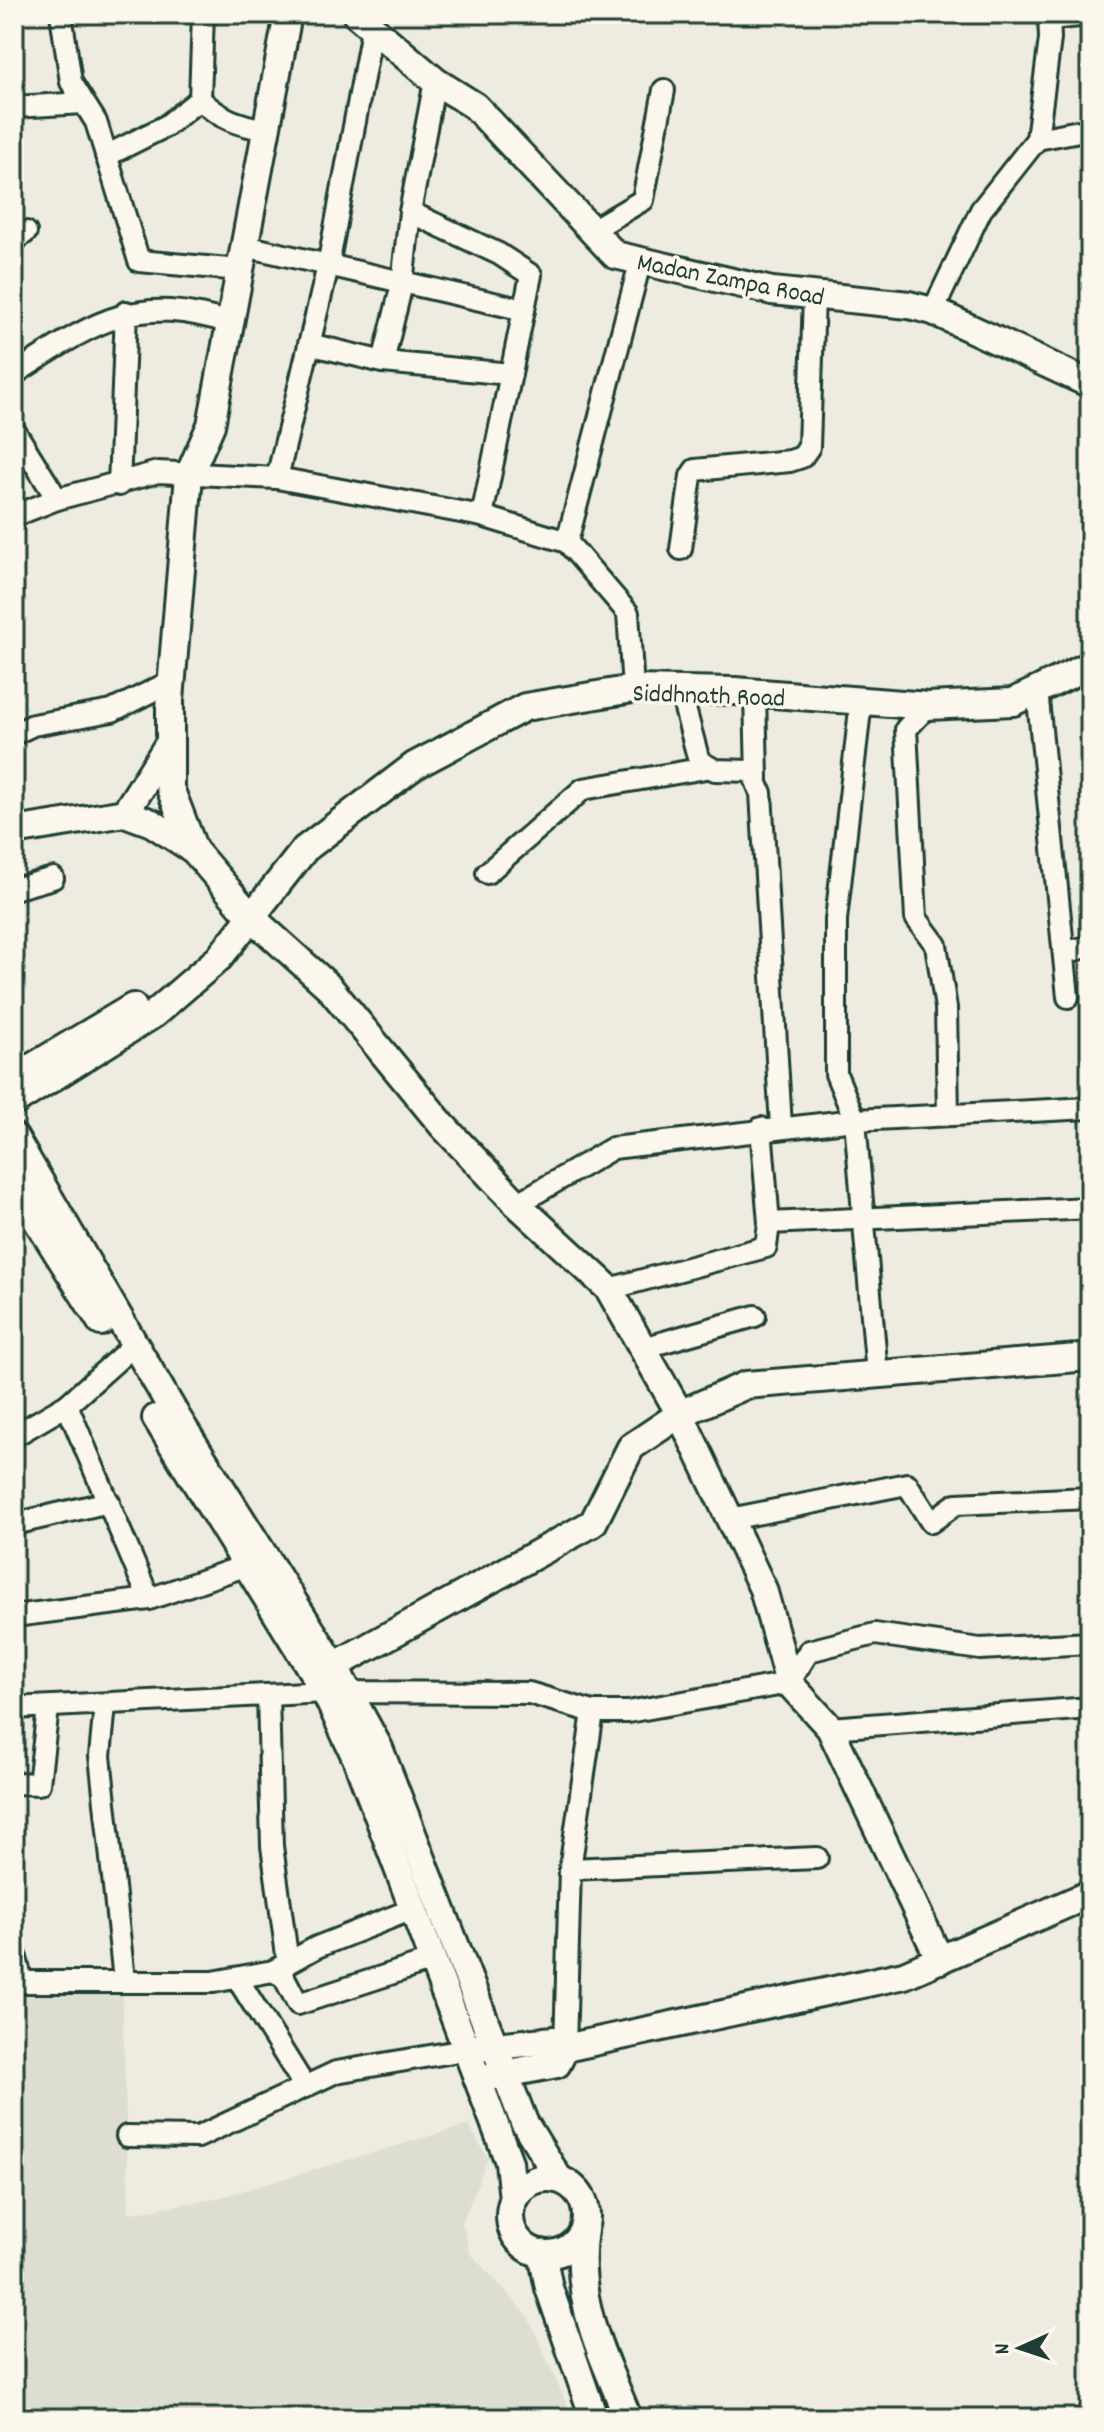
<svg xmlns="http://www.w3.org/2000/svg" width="1104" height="2432" viewBox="0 0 1104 2432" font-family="Dekko,sans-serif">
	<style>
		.built { fill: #ddddd2 }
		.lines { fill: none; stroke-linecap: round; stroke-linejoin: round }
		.street-casing { stroke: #1f3d34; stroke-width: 26 }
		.secondary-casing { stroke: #1f3d34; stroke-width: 32 }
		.street { stroke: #fbf7ec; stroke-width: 20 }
		.secondary { stroke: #fbf7ec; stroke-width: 26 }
		.labels { text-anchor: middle; stroke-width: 7; stroke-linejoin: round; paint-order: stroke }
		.street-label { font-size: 26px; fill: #1f3d34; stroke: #fbf7ec }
	</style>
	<rect width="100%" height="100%" fill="#eeece1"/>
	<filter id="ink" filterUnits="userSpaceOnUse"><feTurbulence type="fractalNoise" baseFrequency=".0125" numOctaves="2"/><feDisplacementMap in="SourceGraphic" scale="16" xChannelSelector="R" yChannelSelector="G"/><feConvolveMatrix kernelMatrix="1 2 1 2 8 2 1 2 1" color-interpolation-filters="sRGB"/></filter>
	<g filter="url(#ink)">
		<polygon class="built" points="122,1990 129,2213 214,2199 468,2125 488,2158 462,2223 470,2253 527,2315 573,2418 14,2418 14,1992"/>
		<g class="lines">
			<g class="street-casing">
				<g id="street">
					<polyline points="61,14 71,82 96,122 139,261 240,270"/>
					<polyline points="1049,19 1090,15"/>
					<polyline points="435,81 410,212 402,284 383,362 511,374"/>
					<polyline points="200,99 203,14"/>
					<polyline points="14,107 84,103"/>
					<polyline points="1037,139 1090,129"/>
					<path d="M106 156 166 126 200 99C219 119 240 125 266 130"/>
					<polyline points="410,212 499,254 531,275 482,516"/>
					<polyline points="592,230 643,200 664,90"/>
					<polyline points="14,241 26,232"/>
					<polyline points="245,246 524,310"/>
					<polyline points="933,311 981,210 1037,139 1050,39 1049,14"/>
					<polyline points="309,344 383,362"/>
					<path d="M14 374C94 323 133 292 230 323"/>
					<polyline points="14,430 57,499"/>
					<polyline points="277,478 328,266 372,30"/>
					<polyline points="119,485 126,312"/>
					<polyline points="14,516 57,499 158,472 277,478 482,516 567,542 628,613 633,689"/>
					<polyline points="567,542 640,263"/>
					<polyline points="681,549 691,476 695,470 790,461 802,457 809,447 814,295"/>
					<polyline points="680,690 699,761 715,770 752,771 761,793 781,1126"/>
					<polyline points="1037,690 1068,997"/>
					<polyline points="755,693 757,778"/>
					<polyline points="861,701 836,920 836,1074 855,1120 877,1374"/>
					<polyline points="928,706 906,729 916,918 936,945 946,1008 948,1115"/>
					<polyline points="14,734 33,725 112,711 172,681"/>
					<polyline points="487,873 583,789 706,768"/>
					<polyline points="14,889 53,878"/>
					<polyline points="1064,953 1090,946"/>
					<polyline points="761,1128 769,1223 1090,1208"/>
					<polyline points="517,1204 613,1148 855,1120 1090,1108"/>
					<polyline points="609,1289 766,1247 769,1223"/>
					<polyline points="643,1348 755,1316"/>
					<polyline points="14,1436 67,1405"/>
					<polyline points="730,1519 907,1484 931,1522 956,1504 1090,1498"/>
					<polyline points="14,1524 109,1502"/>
					<polyline points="149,1599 259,1561"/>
					<polyline points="14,1616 149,1599 67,1405 134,1345"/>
					<polyline points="268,1695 272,1846 288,1963"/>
					<polyline points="105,1705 100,1756 124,1980"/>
					<polyline points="14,1708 325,1692 529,1693 593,1712 628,1712 789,1683 809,1651 875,1634 980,1649 1090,1643"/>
					<polyline points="830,1728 1090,1708"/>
					<polyline points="14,1783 39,1784 48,1708"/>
					<polyline points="570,1869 817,1858"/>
					<polyline points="14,1950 22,1982"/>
					<polyline points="273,1971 284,1977 298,2004 430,1961"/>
					<polyline points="237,1978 305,2087"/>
					<polyline points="14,1982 213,1982 273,1971 317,1947 413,1909"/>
					<polyline points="565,2048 570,1869 593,1712"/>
					<polyline points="127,2136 198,2137 336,2072 465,2050"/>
				</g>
			</g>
			<g class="secondary-casing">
				<g id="secondary">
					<polyline points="288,14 211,425 189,475 170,700 170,788 194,850 251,917 329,987 443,1126 517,1204 609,1289 680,1414 763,1589 789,1683 830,1728 940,1960"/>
					<polyline points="356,14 435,81 475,106 615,255 772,291 909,305 933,311 1090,384"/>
					<polyline points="125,813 168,745"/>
					<polyline points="14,831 125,813 152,823 194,850"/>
					<polyline points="14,1078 133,1007"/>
					<polyline points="14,1102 154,1014 219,958 305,849 414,766 525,707 633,689 735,691 928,706 1013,702 1090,665"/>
					<polyline points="14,1137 178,1419 334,1666 379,1748 524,2122 559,2179"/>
					<polyline points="14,1184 101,1322"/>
					<polyline points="156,1418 325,1692 357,1760 509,2162 513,2199"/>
					<polyline points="334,1666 593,1523 631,1447 680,1414 746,1385 1090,1357"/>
					<polyline points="476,2048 554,2040 565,2048"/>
					<polyline points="489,2077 557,2064 565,2048 904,1975 1090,1894"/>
					<circle cx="548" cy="2216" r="38"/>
					<path d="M584 2229C573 2301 602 2353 628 2418"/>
					<polyline points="542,2253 549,2288 594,2418"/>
				</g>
			</g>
			<use href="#street" class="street"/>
			<use href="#secondary" class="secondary"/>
		</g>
	</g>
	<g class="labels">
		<g class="street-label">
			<text transform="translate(731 278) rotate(11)" y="9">Madan Zampa Road</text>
			<text transform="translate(709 694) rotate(2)" y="9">Siddhnath Road</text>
		</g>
	</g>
	<rect width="1104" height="2432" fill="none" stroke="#fbf7ec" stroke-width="48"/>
	<rect x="24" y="24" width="1056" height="2384" fill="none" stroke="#1f3d34" stroke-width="3" filter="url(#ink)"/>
	<g transform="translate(1020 2348) rotate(267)" stroke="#fbf7ec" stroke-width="6" paint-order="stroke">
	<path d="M0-6L14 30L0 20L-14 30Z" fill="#1f3d34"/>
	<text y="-12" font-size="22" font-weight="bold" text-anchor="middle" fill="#1f3d34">N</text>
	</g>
</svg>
